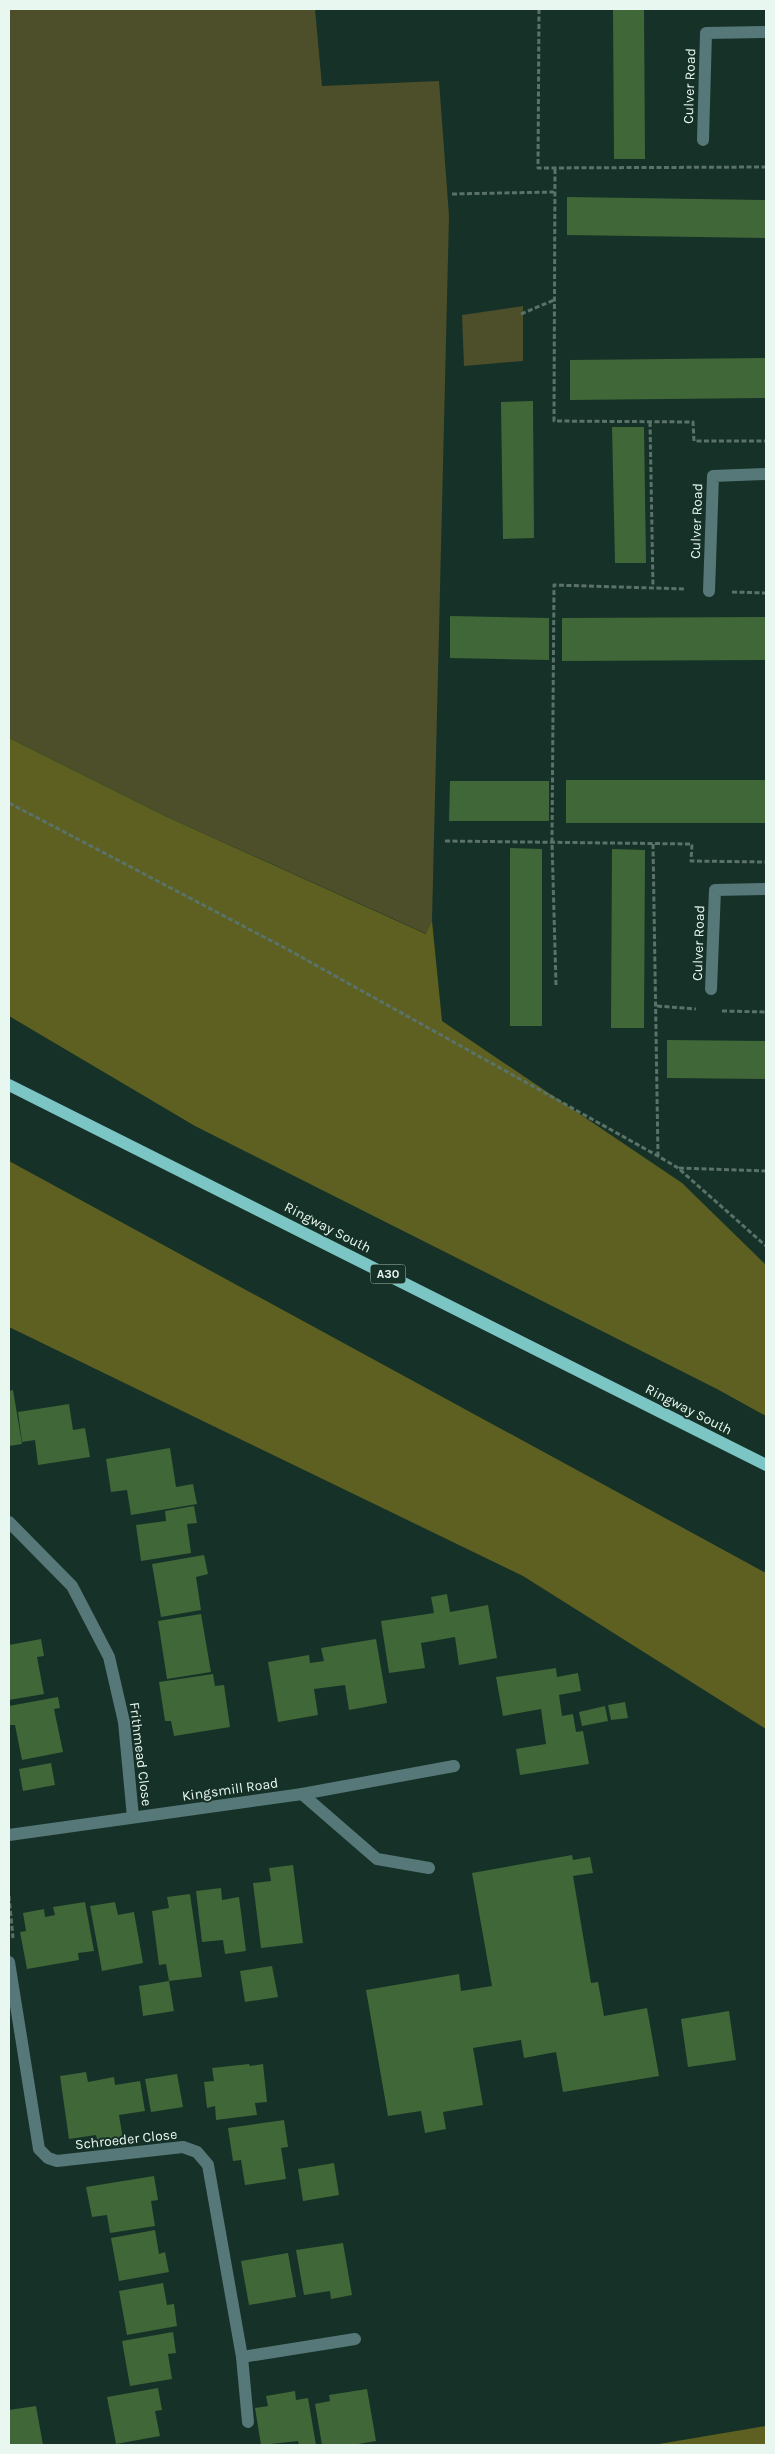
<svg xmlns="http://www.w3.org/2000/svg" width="775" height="2454" viewBox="0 0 775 2454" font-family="Karla,sans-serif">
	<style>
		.green { fill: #4c4f29 }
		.forest { fill: #5d6020 }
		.building { fill: #406737 }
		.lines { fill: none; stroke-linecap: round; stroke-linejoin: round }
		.path { stroke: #5a7269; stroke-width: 3; stroke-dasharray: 5 2.5; stroke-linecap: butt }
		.lane { stroke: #567878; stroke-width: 12 }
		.street { stroke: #567878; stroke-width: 12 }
		.primary { stroke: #7cc5c5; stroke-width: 12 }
		.labels { text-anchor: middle; stroke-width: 4; stroke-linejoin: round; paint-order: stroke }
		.shield { fill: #163127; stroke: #a9bcb4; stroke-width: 1 }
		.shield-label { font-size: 12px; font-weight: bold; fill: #e8f8f1 }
		.street-label { font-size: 14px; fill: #e8f8f1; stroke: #163127 }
	</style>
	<rect width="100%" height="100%" fill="#163127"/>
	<g class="green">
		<polygon points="9,9 315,9 322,86 439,81 449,216 432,921 427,934 165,816 9,738"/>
		<polygon points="523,306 523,361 464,366 462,315"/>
	</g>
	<g class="forest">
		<polygon points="9,738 165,816 426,934 432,921 442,1021 682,1183 766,1265 766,1416 717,1389 195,1126 9,1016"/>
		<polygon points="9,1161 766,1573 766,1729 523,1576 9,1327"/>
		<polygon points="766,2426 766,2445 653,2445"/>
	</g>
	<g class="building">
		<polygon points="613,9 644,9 645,159 614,159"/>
		<polygon points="567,197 766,200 766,238 567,235"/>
		<polygon points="766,358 766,398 570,400 570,360"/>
		<polygon points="533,401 534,538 503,539 501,402"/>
		<polygon points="612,427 644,427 646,563 615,563"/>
		<polygon points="450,616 549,618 549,660 450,658"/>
		<polygon points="766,617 766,660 562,661 562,618"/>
		<rect x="566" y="780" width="200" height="43"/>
		<polygon points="450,781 549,781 549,821 449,821"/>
		<polygon points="510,848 542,849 542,1026 510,1026"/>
		<polygon points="612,849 645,850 644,1028 611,1028"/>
		<polygon points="667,1040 766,1041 766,1079 667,1078"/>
		<polygon points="13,1390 22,1444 9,1446 9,1391"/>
		<polygon points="69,1404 73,1430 85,1428 90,1457 38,1465 35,1440 22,1442 18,1412"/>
		<polygon points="170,1448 176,1487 193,1484 197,1504 131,1515 127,1490 111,1492 106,1459"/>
		<polygon points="194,1506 197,1523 187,1524 191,1553 141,1561 136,1525 166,1521 165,1511"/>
		<polygon points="204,1555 208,1574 196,1577 201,1610 161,1617 152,1564"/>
		<polygon points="447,1594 450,1612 488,1605 497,1658 459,1665 455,1637 421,1643 425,1668 389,1673 381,1621 434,1613 431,1597"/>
		<polygon points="201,1614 211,1672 167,1679 158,1621"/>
		<polygon points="41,1639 44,1656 37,1657 44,1694 9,1700 9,1645"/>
		<polygon points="376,1639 387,1703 349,1710 345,1685 314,1689 318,1715 278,1722 268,1662 309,1655 310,1663 324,1661 321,1648"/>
		<polygon points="556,1668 557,1677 578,1673 581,1691 559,1695 562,1716 573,1714 576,1732 583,1731 589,1764 520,1775 516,1749 546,1744 541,1709 503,1716 496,1677"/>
		<polygon points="213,1674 215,1686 224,1685 230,1727 174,1736 171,1721 165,1721 159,1682"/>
		<polygon points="58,1697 60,1708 54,1709 63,1752 22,1760 15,1725 9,1725 9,1706"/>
		<polygon points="625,1702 628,1718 611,1720 608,1705"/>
		<polygon points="605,1706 608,1721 582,1726 579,1712"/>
		<polygon points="51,1763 55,1785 23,1791 19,1769"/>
		<polygon points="572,1855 573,1860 590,1857 593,1873 573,1876 591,1983 598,1982 604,2016 647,2008 659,2076 563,2092 556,2052 524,2058 521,2040 473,2048 483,2105 443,2112 446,2129 425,2133 421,2111 388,2116 366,1990 459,1974 461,1991 492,1986 472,1873"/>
		<polygon points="293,1865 303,1943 261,1948 253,1883 271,1881 269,1868"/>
		<polygon points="221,1888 222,1900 239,1897 246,1951 225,1954 223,1940 202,1942 196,1891"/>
		<polygon points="190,1894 202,1977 169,1981 166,1964 159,1965 152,1911 169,1908 167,1897"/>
		<polygon points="85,1902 94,1951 78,1953 79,1960 27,1969 20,1932 26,1931 23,1913 44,1909 45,1917 55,1915 53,1907"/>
		<polygon points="115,1902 118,1915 134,1912 143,1963 102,1971 90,1906"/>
		<polygon points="272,1966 278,1997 245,2002 240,1971"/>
		<polygon points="169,1981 174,2011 143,2016 139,1986"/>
		<polygon points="729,2011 736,2060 688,2067 681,2019"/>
		<polygon points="249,2064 250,2066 263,2064 267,2102 255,2103 257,2115 216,2120 215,2106 207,2108 204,2082 214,2081 212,2068"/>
		<polygon points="86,2072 88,2082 114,2077 115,2085 140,2081 145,2111 119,2115 123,2139 98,2143 96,2135 69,2139 60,2076"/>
		<polygon points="177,2074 183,2107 151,2112 145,2079"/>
		<polygon points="284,2120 288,2147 281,2148 286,2179 245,2185 241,2160 233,2161 228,2128"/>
		<polygon points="334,2163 339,2195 303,2201 298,2169"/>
		<polygon points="154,2176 158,2200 151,2201 155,2226 110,2233 107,2215 92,2217 86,2187"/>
		<polygon points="155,2230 159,2254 165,2252 169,2272 119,2281 111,2238"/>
		<polygon points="343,2243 352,2295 331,2299 330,2291 304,2295 296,2250"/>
		<polygon points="288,2253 296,2297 249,2305 241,2261"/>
		<polygon points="163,2283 167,2305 174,2304 177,2326 127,2335 119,2291"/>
		<polygon points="173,2332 176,2353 168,2354 172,2379 130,2386 122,2341"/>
		<polygon points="158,2388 162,2410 155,2411 160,2436 116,2444 107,2397"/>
		<polygon points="367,2389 376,2441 352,2445 322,2445 315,2404 330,2401 329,2395"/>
		<polygon points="295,2391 296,2400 308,2398 316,2445 299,2445 298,2441 261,2445 255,2408 268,2406 266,2396"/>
		<polygon points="36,2406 43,2445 9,2445 9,2410"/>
	</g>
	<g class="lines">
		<g class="path">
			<polyline points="539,9 538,168 766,167"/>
			<polyline points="555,169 554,421 693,422 694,441 766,441"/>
			<polyline points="452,194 554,192"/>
			<polyline points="521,314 554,300"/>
			<polyline points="650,422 653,587"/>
			<polyline points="732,592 766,593"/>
			<polyline points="9,803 285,948 658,1156 678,1168 766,1246"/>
			<polyline points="445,841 692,844 691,861 766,862"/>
			<polyline points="653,844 658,1156"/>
			<polyline points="556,985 552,842 554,585 686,589"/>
			<polyline points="657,1006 696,1009"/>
			<polyline points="722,1011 766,1012"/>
			<polyline points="679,1168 766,1171"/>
			<polyline points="9,1896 13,1938"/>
		</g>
		<polyline class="lane" points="302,1794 377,1859 429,1868"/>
		<g class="street">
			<polyline points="703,140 706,33 766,32"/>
			<polyline points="709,591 713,476 766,474"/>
			<polyline points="711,989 715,890 766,889"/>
			<polyline points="9,1522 72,1586 109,1657 124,1722 133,1817"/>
			<polyline points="9,1835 302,1794 454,1766"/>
			<polyline points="9,1962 39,2149 48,2158 57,2161 183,2147 197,2152 208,2165 242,2357 248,2422"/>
			<polyline points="242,2357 355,2339"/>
		</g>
		<polyline class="primary" points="9,1085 766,1465"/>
	</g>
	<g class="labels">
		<rect class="shield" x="370.5" y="1264.5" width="35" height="19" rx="4"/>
		<g class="shield-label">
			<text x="388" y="1278">A30</text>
		</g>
		<g class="street-label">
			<text transform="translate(689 86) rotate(-88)" y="5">Culver Road</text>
			<text transform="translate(696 521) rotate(-88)" y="5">Culver Road</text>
			<text transform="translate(698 943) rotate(-88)" y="5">Culver Road</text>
			<text transform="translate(328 1227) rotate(27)" y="5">Ringway South</text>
			<text transform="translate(689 1409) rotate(27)" y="5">Ringway South</text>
			<text transform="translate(141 1754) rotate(83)" y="5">Frithmead Close</text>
			<text transform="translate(230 1789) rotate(-8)" y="5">Kingsmill Road</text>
			<text transform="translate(126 2139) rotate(-6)" y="5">Schroeder Close</text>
		</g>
	</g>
	<rect width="775" height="2454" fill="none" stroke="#e8f8f1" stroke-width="20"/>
</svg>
